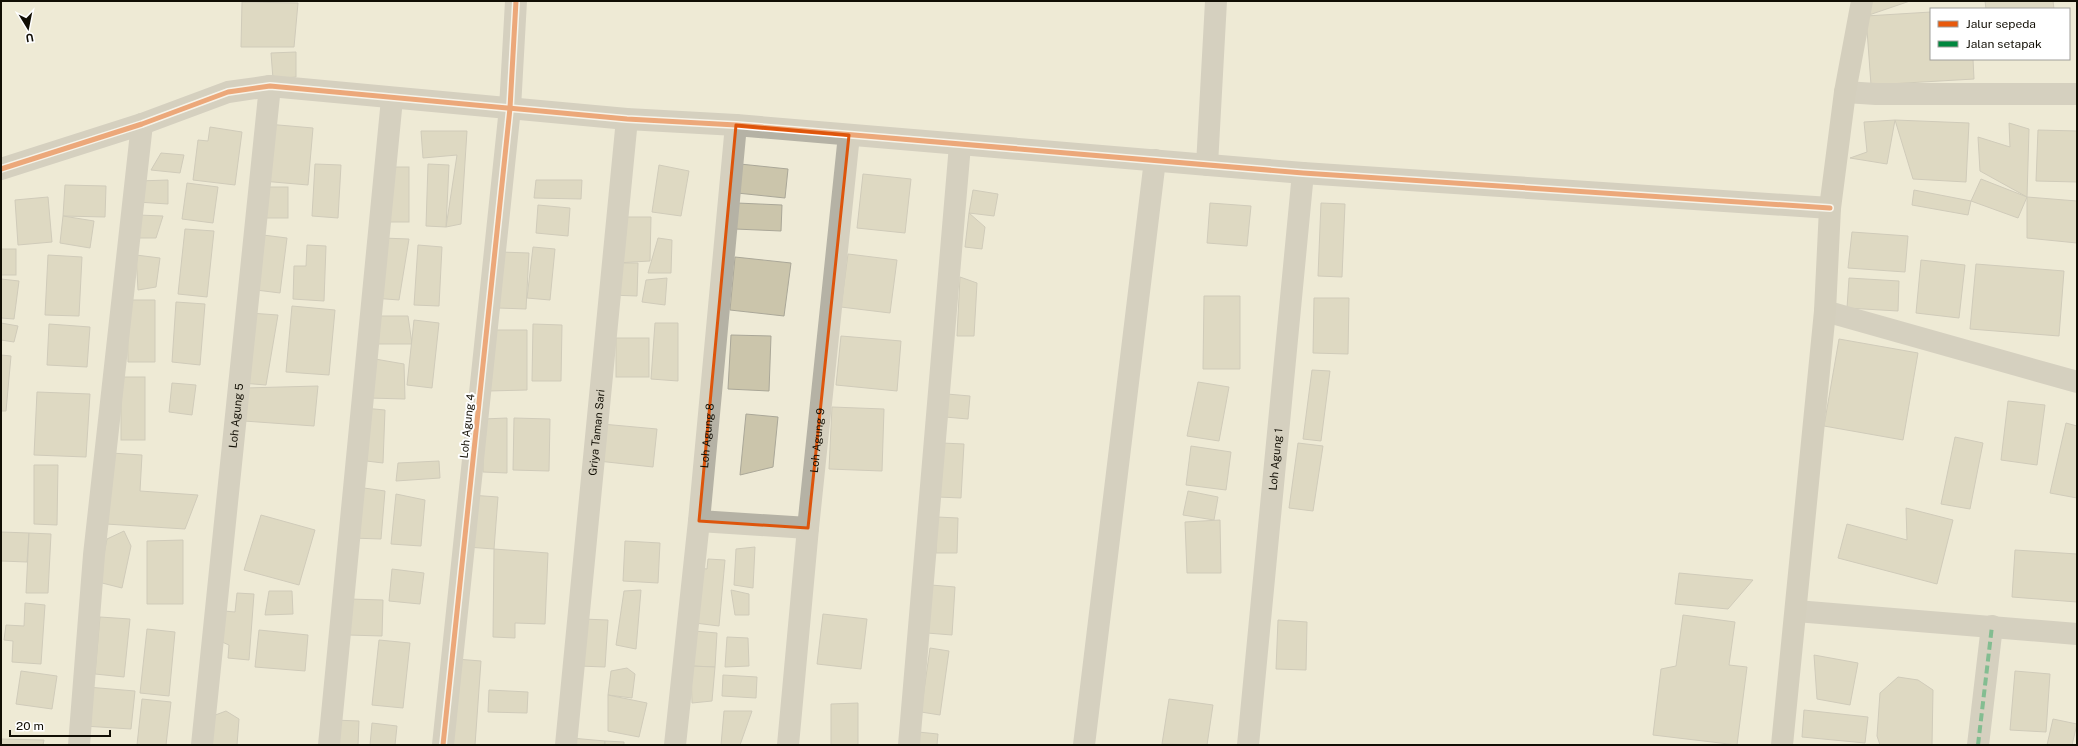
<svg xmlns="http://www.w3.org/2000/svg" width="2078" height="746" viewBox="0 0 2078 746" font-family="'Public Sans',sans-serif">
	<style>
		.building { fill: #cbc5ab; stroke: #aaa798 }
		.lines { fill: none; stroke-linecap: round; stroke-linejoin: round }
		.street { stroke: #b5b2a5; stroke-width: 22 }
		.secondary { stroke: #b4b0a0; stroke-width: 22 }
		.quiet { stroke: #00873e; stroke-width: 4; stroke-dasharray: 8 4; stroke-linecap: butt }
		.cycleway-casing { stroke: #fff; stroke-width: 8 }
		.cycleway { stroke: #e8590c; stroke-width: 5 }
		.marked { fill: none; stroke: #dd550c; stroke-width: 3; stroke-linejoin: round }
		.labels { text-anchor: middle; stroke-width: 4; stroke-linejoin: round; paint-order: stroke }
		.street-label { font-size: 11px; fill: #110e04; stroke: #fff }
	</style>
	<rect width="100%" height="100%" fill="#eeead6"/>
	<g class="building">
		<polygon points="1871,1 1910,1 1866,16"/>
		<polygon points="1985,1 2053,1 2054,9 1986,9"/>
		<polygon points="242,2 298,3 294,47 241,47"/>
		<polygon points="1931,12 1931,59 1973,59 1974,79 1871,85 1866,16"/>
		<polygon points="296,52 296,77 273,79 271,53"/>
		<polygon points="1895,120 1969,123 1966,182 1913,179"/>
		<polygon points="1895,120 1887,164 1850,158 1867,152 1864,122"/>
		<polygon points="2009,123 2029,129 2027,197 1980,171 1978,137 2010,147"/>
		<polygon points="267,124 313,128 308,185 262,181"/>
		<polygon points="210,127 242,132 235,185 193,180 198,140 208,141"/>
		<polygon points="2038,130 2077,131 2077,182 2036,181"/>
		<polygon points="421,131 467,131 461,224 446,227 457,155 423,158"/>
		<polygon points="161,153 184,155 180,173 151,170"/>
		<polygon points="315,164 341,165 338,218 312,216"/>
		<polygon points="428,164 449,165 446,227 426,226"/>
		<polygon points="740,164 788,169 785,198 737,193"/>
		<polygon points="659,165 689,171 681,216 652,212"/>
		<rect x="389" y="167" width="20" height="55"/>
		<polygon points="863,174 911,179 905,233 857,228"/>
		<polygon points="1981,179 2027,197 2018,218 1971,201"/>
		<polygon points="168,180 168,204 137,202 138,181"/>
		<polygon points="536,180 582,180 581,199 534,198"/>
		<polygon points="187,183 218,187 213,223 182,219"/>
		<polygon points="65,185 106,186 105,217 63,216"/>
		<rect x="264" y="187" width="24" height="31"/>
		<polygon points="973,190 998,194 994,216 969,213"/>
		<polygon points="1914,190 1971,201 1968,215 1912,205"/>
		<polygon points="48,197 52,242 18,245 15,200"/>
		<polygon points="2027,197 2077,201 2077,243 2027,238"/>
		<polygon points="737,203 782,205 781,231 735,229"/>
		<polygon points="1210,203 1251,206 1247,246 1207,243"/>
		<polygon points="1321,203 1345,204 1342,277 1318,276"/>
		<polygon points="538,205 570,208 568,236 536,233"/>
		<polygon points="969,213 985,227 982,249 965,247"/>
		<polygon points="138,215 163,216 156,238 138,238"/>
		<polygon points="63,216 94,221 90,248 60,243"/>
		<polygon points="622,217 651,217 650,261 616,263"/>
		<polygon points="185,229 214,231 207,297 178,294"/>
		<polygon points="1852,232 1908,236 1905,272 1848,268"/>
		<polygon points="263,235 287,238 280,293 256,290"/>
		<polygon points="382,238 409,239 399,300 373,298"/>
		<polygon points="658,238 672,240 671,273 648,273"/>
		<polygon points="307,245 326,246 324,301 293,299 294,266 306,266"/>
		<polygon points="418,245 442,247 439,306 414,305"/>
		<polygon points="533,247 555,249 550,300 527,298"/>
		<rect x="1" y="249" width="15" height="26"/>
		<polygon points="500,252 529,253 526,309 498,308"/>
		<polygon points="848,254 897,260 890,313 841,307"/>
		<polygon points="48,255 82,257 79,316 45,315"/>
		<polygon points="136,255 160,258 156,287 138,290"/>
		<polygon points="735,257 791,263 784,316 730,310"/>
		<polygon points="1921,260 1965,265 1959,318 1916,313"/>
		<polygon points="616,263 638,263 637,296 610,295"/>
		<polygon points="1976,264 2064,271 2059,336 1970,329"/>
		<polygon points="960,277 977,283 974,336 957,336"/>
		<polygon points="667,278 665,305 642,302 646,280"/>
		<polygon points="1849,278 1899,281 1898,311 1847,308"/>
		<polygon points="1,279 19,281 14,319 1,318"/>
		<polygon points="1204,296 1240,296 1240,369 1203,369"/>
		<polygon points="1314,298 1349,298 1348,354 1313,353"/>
		<polygon points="127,300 155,300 155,362 128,362"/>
		<polygon points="176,302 205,304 200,365 172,362"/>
		<polygon points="292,306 335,310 329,375 286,372"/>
		<polygon points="249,313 278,315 266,385 241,383"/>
		<polygon points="374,316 408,316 412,344 370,344"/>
		<polygon points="414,320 439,323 432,388 407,385"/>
		<polygon points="1,323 18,326 14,342 1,340"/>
		<polygon points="655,323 678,323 678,381 651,379"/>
		<polygon points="49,324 90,327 87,367 47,365"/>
		<polygon points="533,324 562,325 561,381 532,381"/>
		<polygon points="489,330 527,330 527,390 489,391"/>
		<polygon points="731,335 771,336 769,391 728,389"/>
		<polygon points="841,336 901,341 897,391 836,385"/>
		<rect x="616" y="338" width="33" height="39"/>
		<polygon points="1839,339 1918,353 1903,440 1824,426"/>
		<polygon points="1,355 11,356 6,411 1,411"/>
		<polygon points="375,359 404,364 405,399 369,398"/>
		<polygon points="1312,370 1330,371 1321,441 1303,439"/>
		<rect x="121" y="377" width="24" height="63"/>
		<polygon points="1198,382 1229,387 1219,441 1187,436"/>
		<polygon points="172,383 196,385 192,415 169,412"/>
		<polygon points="318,386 314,426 244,421 245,388"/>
		<polygon points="37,392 90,394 86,457 34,455"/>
		<polygon points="947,394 970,396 968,419 945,417"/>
		<polygon points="2008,401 2045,405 2037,465 2001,460"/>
		<polygon points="832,407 884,409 882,471 829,469"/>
		<polygon points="363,408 385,410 383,463 358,460"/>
		<polygon points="746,414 778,417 773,467 740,475"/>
		<polygon points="507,418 507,473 483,472 483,419"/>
		<polygon points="514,418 550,419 549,471 513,470"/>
		<polygon points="2066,423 2077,426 2077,498 2050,493"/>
		<polygon points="602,424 657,429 653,467 598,461"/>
		<polygon points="1955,437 1983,443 1970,509 1941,504"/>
		<polygon points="942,443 964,444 961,498 938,497"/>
		<polygon points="1298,443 1323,446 1313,511 1289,508"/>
		<polygon points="1191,446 1231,452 1226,490 1186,485"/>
		<polygon points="111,453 142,455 140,491 198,495 185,529 106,524"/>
		<polygon points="439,461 440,478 396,481 398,463"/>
		<polygon points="34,465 58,465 57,525 34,524"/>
		<polygon points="357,487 385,491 381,539 351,538"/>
		<polygon points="1188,491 1218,497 1214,520 1183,515"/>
		<polygon points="396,494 425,500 421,546 391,544"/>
		<polygon points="470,495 498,497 494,549 467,547"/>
		<polygon points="1906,508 1953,520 1937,584 1838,558 1847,524 1907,540"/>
		<polygon points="261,515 315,530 299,585 244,570"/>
		<polygon points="937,517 958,518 957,553 936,553"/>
		<polygon points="1220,520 1221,573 1187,573 1185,522"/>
		<polygon points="124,531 131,546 122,588 98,582 107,539"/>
		<polygon points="1,532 29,533 27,562 1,561"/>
		<polygon points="29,533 51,534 48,593 26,593"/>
		<polygon points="183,540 183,604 147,604 147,541"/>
		<polygon points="625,541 660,543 658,583 623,581"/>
		<polygon points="755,547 753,588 734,585 736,549"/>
		<polygon points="494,549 548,553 545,624 515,623 515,638 493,637"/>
		<polygon points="2015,550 2077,554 2077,602 2012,597"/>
		<polygon points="708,559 725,560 719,626 695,623 699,568 707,569"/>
		<polygon points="392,569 424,573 420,604 389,601"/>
		<polygon points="1679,573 1753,580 1728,609 1675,604"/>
		<polygon points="931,585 955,587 952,635 927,633"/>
		<polygon points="641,590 636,649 616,645 624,591"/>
		<polygon points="731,590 749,594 749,615 735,615"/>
		<polygon points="269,591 292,591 293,614 265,615"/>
		<polygon points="237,593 254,594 249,660 228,658 229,645 222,642 224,611 235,612"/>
		<polygon points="349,599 383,600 382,636 348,635"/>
		<polygon points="25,603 45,605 41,664 12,662 13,641 4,640 6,625 24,626"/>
		<polygon points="823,614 867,619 861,669 817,664"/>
		<polygon points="1683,615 1735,622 1729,665 1747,667 1737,745 1653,735 1661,669 1676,666"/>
		<polygon points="100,617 130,619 124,677 95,674"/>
		<polygon points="582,619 608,620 605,667 579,666"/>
		<polygon points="1278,620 1307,622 1306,670 1276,669"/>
		<polygon points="147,629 175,632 169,696 140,693"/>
		<polygon points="259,630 308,635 305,671 255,667"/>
		<polygon points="694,631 717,633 715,667 691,666"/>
		<polygon points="727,637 748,638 749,666 725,667"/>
		<polygon points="379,640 410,643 403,708 372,705"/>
		<polygon points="930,648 949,651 940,715 921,712"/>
		<polygon points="1814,655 1858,663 1850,705 1817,699"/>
		<polygon points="456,659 481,661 475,745 449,745"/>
		<polygon points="691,666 715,667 712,701 692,703"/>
		<polygon points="627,668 635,674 632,698 608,695 611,671"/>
		<polygon points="21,671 57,676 52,709 16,704"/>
		<polygon points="2015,671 2050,674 2046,732 2010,730"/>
		<polygon points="723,675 757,677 756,698 722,696"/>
		<polygon points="1898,677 1918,680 1933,690 1932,745 1880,745 1877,736 1880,693"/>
		<polygon points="87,687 135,691 131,729 84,726"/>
		<polygon points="489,690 528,692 527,713 488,712"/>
		<polygon points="608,695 647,703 639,737 608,731"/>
		<polygon points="142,699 171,702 166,745 137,745"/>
		<polygon points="1169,699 1213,705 1207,745 1162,744"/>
		<polygon points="858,703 858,745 831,745 831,704"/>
		<polygon points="1804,710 1868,717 1865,743 1802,737"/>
		<polygon points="226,711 239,719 237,745 208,745 210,717"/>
		<polygon points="724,711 752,711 740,745 721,745"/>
		<polygon points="2053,719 2077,724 2072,745 2047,745"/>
		<polygon points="333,720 359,721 358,745 331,745"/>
		<polygon points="372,723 397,726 395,745 370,745"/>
		<polygon points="918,732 938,734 937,745 917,745"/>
		<polygon points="571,738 605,741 604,745 571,745"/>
		<polygon points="1,739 44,740 43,745 1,745"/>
		<polygon points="605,741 624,742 624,745 605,745"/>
	</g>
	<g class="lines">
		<g class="street">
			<polyline points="1845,92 1876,94 2077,94"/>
			<polyline points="1207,165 1216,1"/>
			<polyline points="1,169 142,124 228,92 270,86 627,119 736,125 1303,173 1830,208"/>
			<polyline points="1825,311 2077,382"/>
			<polyline points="699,521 808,528"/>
			<polyline points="1796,611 2077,634"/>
			<polyline points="79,745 94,555 142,124"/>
			<path id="s1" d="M202 745 270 86"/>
			<polyline points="329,745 392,99"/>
			<polyline points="443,745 510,108 516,1"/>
			<path id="s2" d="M566 745 627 119"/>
			<path id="s3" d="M675 745 699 521 736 125"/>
			<path id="s4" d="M788 745 808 528 849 135"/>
			<polyline points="909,745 960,145"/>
			<polyline points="1084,745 1155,160"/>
			<path id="s5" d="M1248 745 1303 173"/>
			<polyline points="1978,745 1992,626"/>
		</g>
		<polyline class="secondary" points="1782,745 1825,311 1830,208 1845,92 1862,1"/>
		<polyline class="quiet" points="1978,745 1992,626"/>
		<g class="cycleway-casing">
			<g id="cycleway">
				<polyline points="1,169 142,124 228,92 270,86 627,119 736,125 1303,173 1830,208"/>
				<polyline points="443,745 510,108 516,1"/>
			</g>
		</g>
		<use href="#cycleway" class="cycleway"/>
	</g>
	<path d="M0 0H2078V746H0ZM736 125 849 135 808 528 699 521Z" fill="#eeead6" fill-opacity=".55" fill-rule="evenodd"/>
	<path class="marked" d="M736 125 849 135 808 528 699 521Z"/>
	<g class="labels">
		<g class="street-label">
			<text dy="4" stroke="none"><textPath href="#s1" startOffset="331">Loh Agung 5</textPath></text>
			<text transform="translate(467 426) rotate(-84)" y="4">Loh Agung 4</text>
			<text dy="4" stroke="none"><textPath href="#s2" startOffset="314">Griya Taman Sari</textPath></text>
			<text dy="4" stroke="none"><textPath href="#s3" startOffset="311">Loh Agung 8</textPath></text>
			<text dy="4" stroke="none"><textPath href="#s4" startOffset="306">Loh Agung 9</textPath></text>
			<text dy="4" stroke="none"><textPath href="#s5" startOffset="287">Loh Agung 1</textPath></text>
		</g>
	</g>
	<rect width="2078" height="746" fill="none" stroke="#110e04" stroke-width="4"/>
	<rect x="1930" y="8" width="140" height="52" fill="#ffffff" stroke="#a09f9b"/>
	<rect x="1938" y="21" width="20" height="6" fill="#e8590c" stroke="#a09f9b"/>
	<text x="1966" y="28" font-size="12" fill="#110e04">Jalur sepeda</text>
	<rect x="1938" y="41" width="20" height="6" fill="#00873e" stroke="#a09f9b"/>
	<text x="1966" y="48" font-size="12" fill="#110e04">Jalan setapak</text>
	<g transform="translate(28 28) rotate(170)" stroke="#ffffff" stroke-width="3" paint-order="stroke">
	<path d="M0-3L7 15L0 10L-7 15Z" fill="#110e04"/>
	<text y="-6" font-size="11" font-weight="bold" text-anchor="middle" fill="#110e04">U</text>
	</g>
	<path d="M10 730v6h100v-6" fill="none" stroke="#110e04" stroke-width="2"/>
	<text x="16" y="730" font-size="12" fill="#110e04" stroke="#ffffff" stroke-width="3" paint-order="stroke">20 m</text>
</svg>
